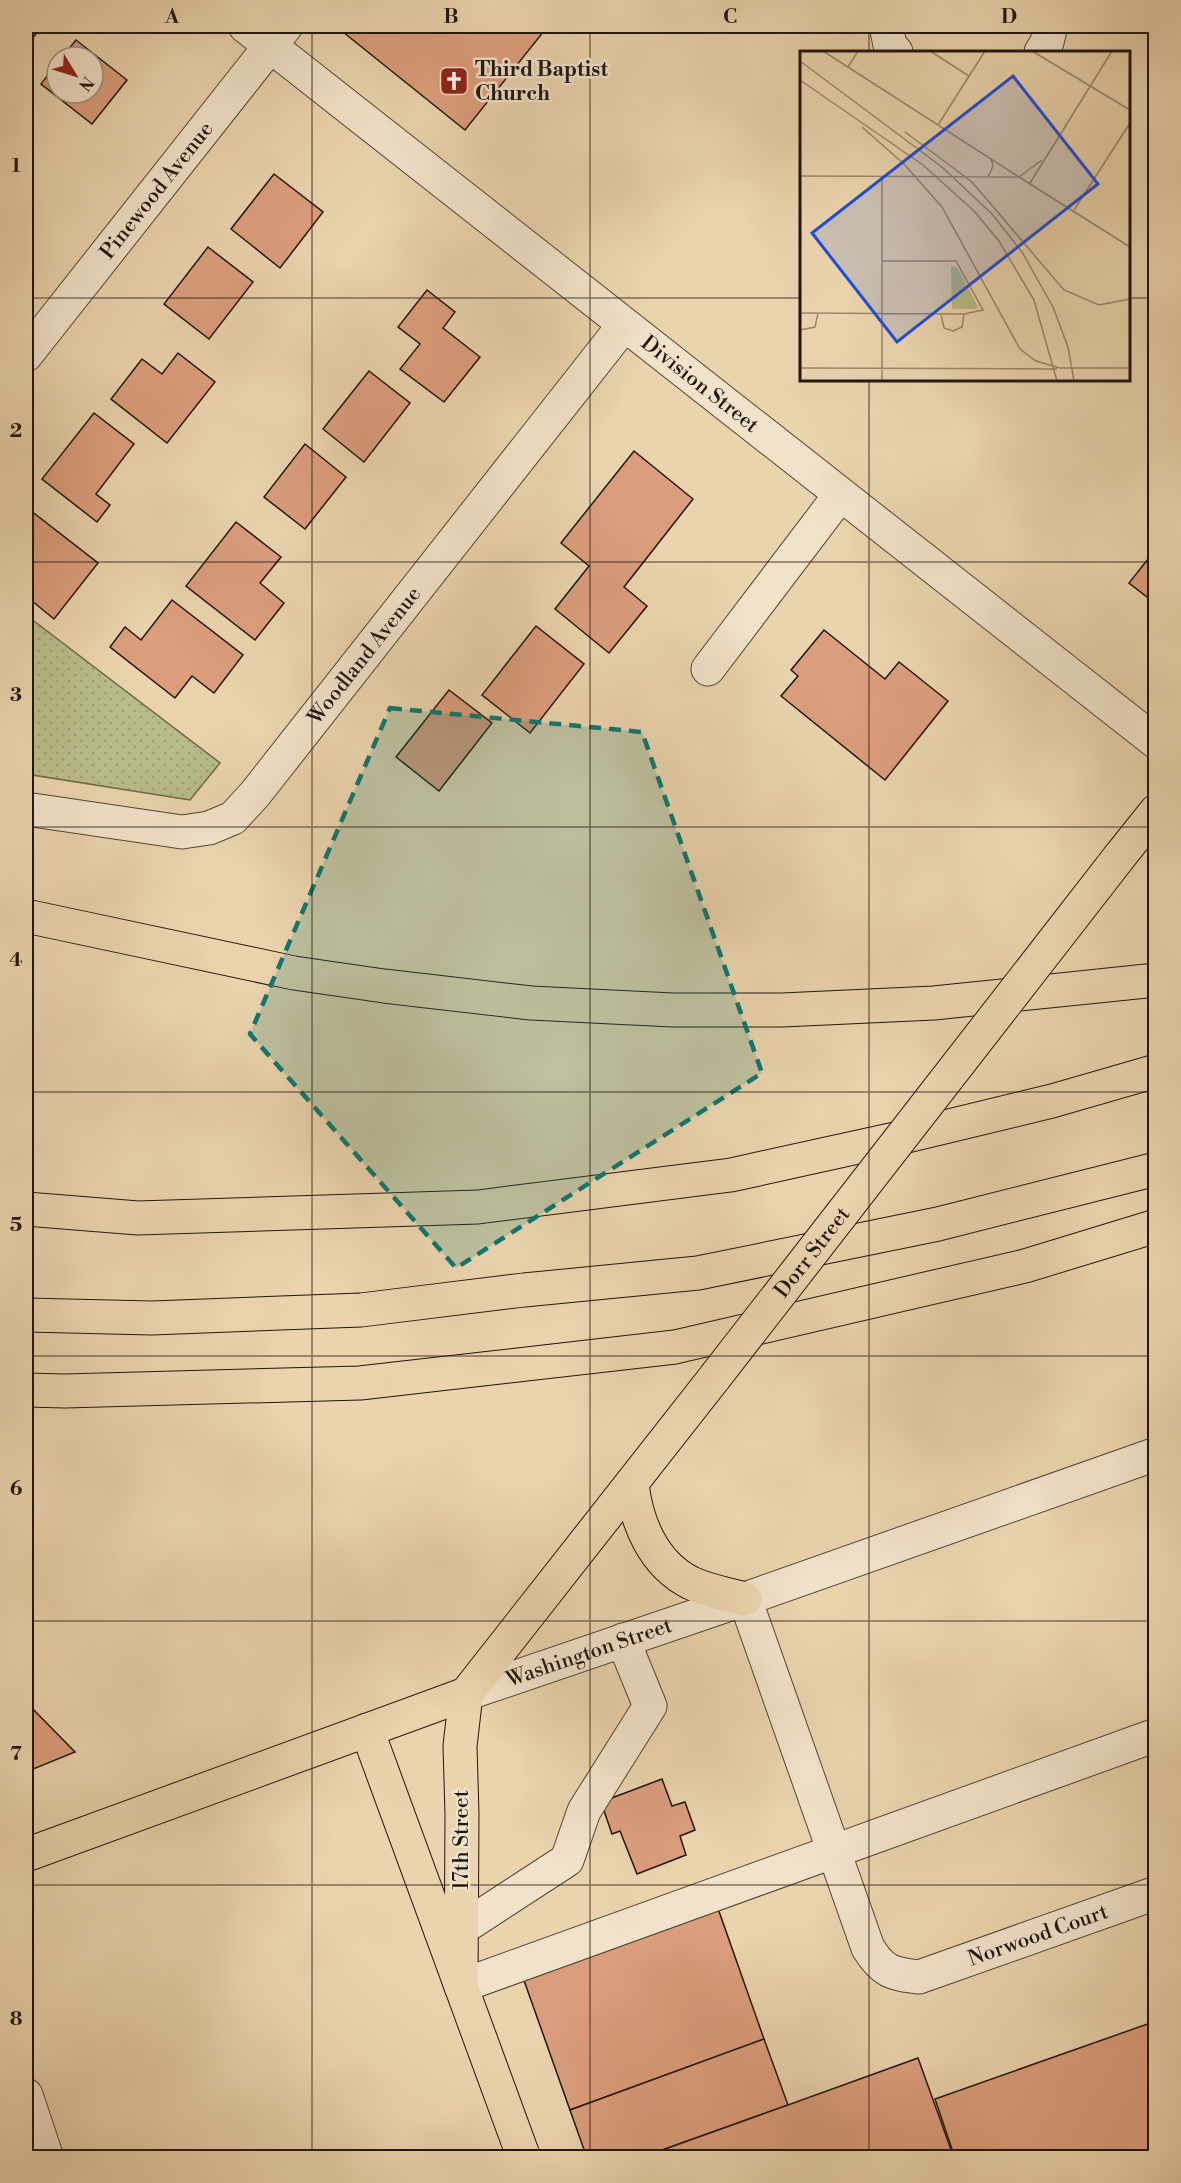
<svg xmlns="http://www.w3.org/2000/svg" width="1181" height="2183" viewBox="0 0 1181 2183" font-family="'Libre Bodoni',serif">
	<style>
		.grass { fill: url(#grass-dots); stroke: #6c684c; stroke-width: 1.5 }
		.building { fill: #dc9d7c; stroke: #20150f; stroke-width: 1.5 }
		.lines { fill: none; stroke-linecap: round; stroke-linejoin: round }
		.minor-casing { stroke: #524436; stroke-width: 35 }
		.major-casing { stroke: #20150f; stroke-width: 35 }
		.highway-casing { stroke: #20150f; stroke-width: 35 }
		.minor { stroke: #f1e2ca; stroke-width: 33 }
		.major { stroke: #ead3ad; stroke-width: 33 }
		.highway { stroke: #ead3ad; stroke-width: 33 }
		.major-bridge-casing { stroke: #20150f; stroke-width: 35; stroke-linecap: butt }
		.major-bridge { stroke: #ead3ad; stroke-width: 33 }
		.marked { fill: #0f766e; fill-opacity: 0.2; stroke: #0f766e; stroke-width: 4.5; stroke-dasharray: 12 8; stroke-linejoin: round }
		.grid { fill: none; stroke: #20150f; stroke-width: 1.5; stroke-opacity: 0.55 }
		.labels { text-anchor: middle; stroke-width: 5; stroke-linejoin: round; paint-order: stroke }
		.poi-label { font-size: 21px; font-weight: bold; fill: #20150f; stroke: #f1e2ca; text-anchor: start }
		.street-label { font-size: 21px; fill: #20150f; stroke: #f1e2ca }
		.inset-road { fill: none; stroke: #99876e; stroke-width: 1.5 }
		.view { fill: #1d4ed8; fill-opacity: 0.15; stroke: #1d4ed8; stroke-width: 3 }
		.inset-edge { fill: none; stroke: #20150f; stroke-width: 3 }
		.neatline { fill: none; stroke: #20150f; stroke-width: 2 }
		.grid-label { font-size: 20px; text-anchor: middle; font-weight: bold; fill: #20150f }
	</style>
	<defs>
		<pattern id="grass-dots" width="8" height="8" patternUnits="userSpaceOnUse" patternTransform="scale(1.5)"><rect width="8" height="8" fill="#b8bc89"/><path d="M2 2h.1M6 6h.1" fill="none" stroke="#9ea175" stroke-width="1.8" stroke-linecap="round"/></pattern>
	</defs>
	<rect width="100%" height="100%" fill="#ead3ad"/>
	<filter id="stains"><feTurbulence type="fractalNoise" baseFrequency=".00333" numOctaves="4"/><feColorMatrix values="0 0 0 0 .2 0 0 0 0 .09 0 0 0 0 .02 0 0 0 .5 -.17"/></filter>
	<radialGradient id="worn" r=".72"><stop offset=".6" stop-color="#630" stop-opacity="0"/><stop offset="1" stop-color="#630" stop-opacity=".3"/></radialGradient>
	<polygon class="grass" points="26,615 220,763 190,800 26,774"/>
	<g class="building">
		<polygon points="26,26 42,26 26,47"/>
		<polygon points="349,26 548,26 465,130 343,32"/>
		<polygon points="1149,26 1156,26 1156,62 1150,62"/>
		<polygon points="76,40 127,80 92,124 41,84 57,63 57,93 93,93 93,57 62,57"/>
		<polygon points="274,174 323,212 280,268 231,229"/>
		<polygon points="208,247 253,282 209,339 164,304"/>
		<polygon points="427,290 455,312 443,328 480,357 444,402 400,369 420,344 398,327"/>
		<polygon points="178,353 215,382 167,443 111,399 142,359 162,374"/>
		<polygon points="369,371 410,403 364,462 323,429"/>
		<polygon points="94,413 134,444 96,494 110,505 97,522 42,479"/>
		<polygon points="305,444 346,477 305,529 264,497"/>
		<polygon points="634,451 693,499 624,587 647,606 609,653 555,609 589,566 561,543"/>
		<polygon points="26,507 98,563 54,619 26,596"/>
		<polygon points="236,522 281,557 260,583 284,603 255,640 186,586"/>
		<polygon points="1156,549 1156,604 1129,583"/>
		<polygon points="172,600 243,655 214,693 192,676 175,698 110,647 125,627 141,640"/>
		<polygon points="536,626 584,664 530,733 482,695"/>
		<polygon points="824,630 885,679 899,662 948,701 885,780 781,696 798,676 791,670"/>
		<polygon points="449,690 492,723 439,791 396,757"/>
		<polygon points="26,1702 75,1752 26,1772"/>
		<polygon points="662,1779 672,1806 685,1802 695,1830 680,1836 686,1855 637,1874 620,1831 612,1834 601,1802"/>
		<polygon points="715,1900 764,2039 570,2110 521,1972"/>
		<polygon points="1156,2021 1156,2158 1146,2158 1146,2156 1141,2158 955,2158 935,2099"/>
		<polygon points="764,2039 788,2105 640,2158 587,2158 570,2110"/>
		<polygon points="918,2058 954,2158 640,2158 788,2105"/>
	</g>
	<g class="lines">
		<g class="minor-casing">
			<g id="minor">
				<path id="s1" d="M245 26 1156 742"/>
				<polyline points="886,26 890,45 896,52"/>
				<polyline points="1041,52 1047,42 1051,26"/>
				<path id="s2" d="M26 355 286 26"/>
				<polyline points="708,669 840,495"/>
				<path id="s3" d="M26 809 182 832 209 828 233 818 255 794 624 325"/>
				<path id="s4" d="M745 1599 868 1948C883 1972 892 1974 919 1977L1156 1893"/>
				<path id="s5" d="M466 1694 745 1599 1156 1454"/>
				<polyline points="461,1929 567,1860 584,1811 650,1706 623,1640"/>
				<polyline points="461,1986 1156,1735"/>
				<polyline points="26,2095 47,2158"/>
			</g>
		</g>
		<g class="major-casing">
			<g id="major">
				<polyline points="1120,856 1156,811"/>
				<path d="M632 1483C636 1522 653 1564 691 1583 708 1591 727 1594 745 1599"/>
				<polyline points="367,1730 524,2158"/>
				<polyline points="26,1855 466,1694"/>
				<polyline points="461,1986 462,1814 460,1746 466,1694 715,1377"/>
			</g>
		</g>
		<g class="highway-casing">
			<g id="highway">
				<polyline points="26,916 294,973 384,986 531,1003 673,1010 782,1010 934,1003 1156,980"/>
				<polyline points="26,1209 138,1218 478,1207 731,1175 899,1138 1052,1101 1156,1071"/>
				<polyline points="26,1315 152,1318 361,1310 524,1290 698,1273 938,1224 1156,1169"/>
				<polyline points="26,1390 65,1391 360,1383 675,1347 1025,1266 1156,1226"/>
			</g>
		</g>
		<use href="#minor" class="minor"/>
		<use href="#major" class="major"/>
		<use href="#highway" class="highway"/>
		<g class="major-bridge-casing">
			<g id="major-bridge">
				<path id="s6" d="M715 1377 1120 856"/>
			</g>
		</g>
		<use href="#major-bridge" class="major-bridge"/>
	</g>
	<path class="marked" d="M390 708 642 732 762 1073 456 1268 250 1034Z"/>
	<path class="grid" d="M312 26V2158M590 26V2158M869 26V52M26 298H802M1128 298H1156M869 380V2158M26 562H1156M26 827H1156M26 1092H1156M26 1356H1156M26 1621H1156M26 1885H1156"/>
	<defs>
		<g id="church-square" transform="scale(1.5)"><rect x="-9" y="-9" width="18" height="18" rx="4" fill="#8f2418" stroke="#f1e2ca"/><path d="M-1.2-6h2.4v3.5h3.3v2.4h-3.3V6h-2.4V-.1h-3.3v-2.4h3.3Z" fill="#fff"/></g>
	</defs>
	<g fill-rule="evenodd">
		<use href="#church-square" x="454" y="81"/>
	</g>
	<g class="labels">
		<g class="poi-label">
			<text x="475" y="76">Third Baptist<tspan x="475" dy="24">Church</tspan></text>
		</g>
		<g class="street-label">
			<text dy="7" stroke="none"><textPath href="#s2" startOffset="210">Pinewood Avenue</textPath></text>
			<text dy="7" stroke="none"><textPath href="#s1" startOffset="579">Division Street</textPath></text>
			<text dy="7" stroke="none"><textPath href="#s3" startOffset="420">Woodland Avenue</textPath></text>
			<text dy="7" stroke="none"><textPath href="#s6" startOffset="158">Dorr Street</textPath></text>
			<text dy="7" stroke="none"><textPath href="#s5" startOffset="130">Washington Street</textPath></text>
			<text transform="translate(461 1840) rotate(-90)" y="7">17th Street</text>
			<text dy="7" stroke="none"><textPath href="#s4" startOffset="558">Norwood Court</textPath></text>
		</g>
	</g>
	<g transform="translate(800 51)">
		<rect width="330" height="330" fill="#ead3ad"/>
		<path d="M151 215 157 216 178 256 176 258H152Z" fill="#b8bc89"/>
		<path class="inset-road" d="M23 0 219 126M130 0 169 25M232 0 330 59M0 10 142 116 192 163 222 201 253 256 268 296 274 330M48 16 58 0M0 29 123 114 174 160 199 190 234 249 257 330M291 34 312 0M138 74 185 0M62 76 104 113 142 156 220 298 236 310 260 317M105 81 172 131 264 239 299 254 330 248M0 125 219 126M188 126 193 115 191 107M219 126 330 196M219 126 242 109M230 132 291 34M274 159 330 72M0 262 164 263 183 259 156 210H82M141 263 144 277 153 280 162 276 164 263M0 279 15 276 18 262M0 317 257 318M260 317H330M82 330V126"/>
		<path class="view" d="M213 25 298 133 97 291 12 182Z"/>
		<rect width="330" height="330" class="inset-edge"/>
	</g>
	<rect width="1181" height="2183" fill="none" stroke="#ead3ad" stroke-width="66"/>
	<g transform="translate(75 75) rotate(128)"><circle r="28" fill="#f1e2ca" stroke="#9d907f" stroke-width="1.5"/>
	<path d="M0-4.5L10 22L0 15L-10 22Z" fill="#8f2418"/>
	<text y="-9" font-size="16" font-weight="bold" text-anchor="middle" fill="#20150f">N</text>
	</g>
	<rect x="33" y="33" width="1115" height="2117" class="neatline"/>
	<g class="grid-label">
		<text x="172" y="23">A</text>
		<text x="451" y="23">B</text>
		<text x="730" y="23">C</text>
		<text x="1009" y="23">D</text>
		<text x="16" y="172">1</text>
		<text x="16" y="437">2</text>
		<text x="16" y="701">3</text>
		<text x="16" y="966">4</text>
		<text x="16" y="1231">5</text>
		<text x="16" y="1495">6</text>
		<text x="16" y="1760">7</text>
		<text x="16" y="2025">8</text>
	</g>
	<rect width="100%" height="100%" filter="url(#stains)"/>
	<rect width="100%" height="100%" fill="url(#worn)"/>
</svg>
